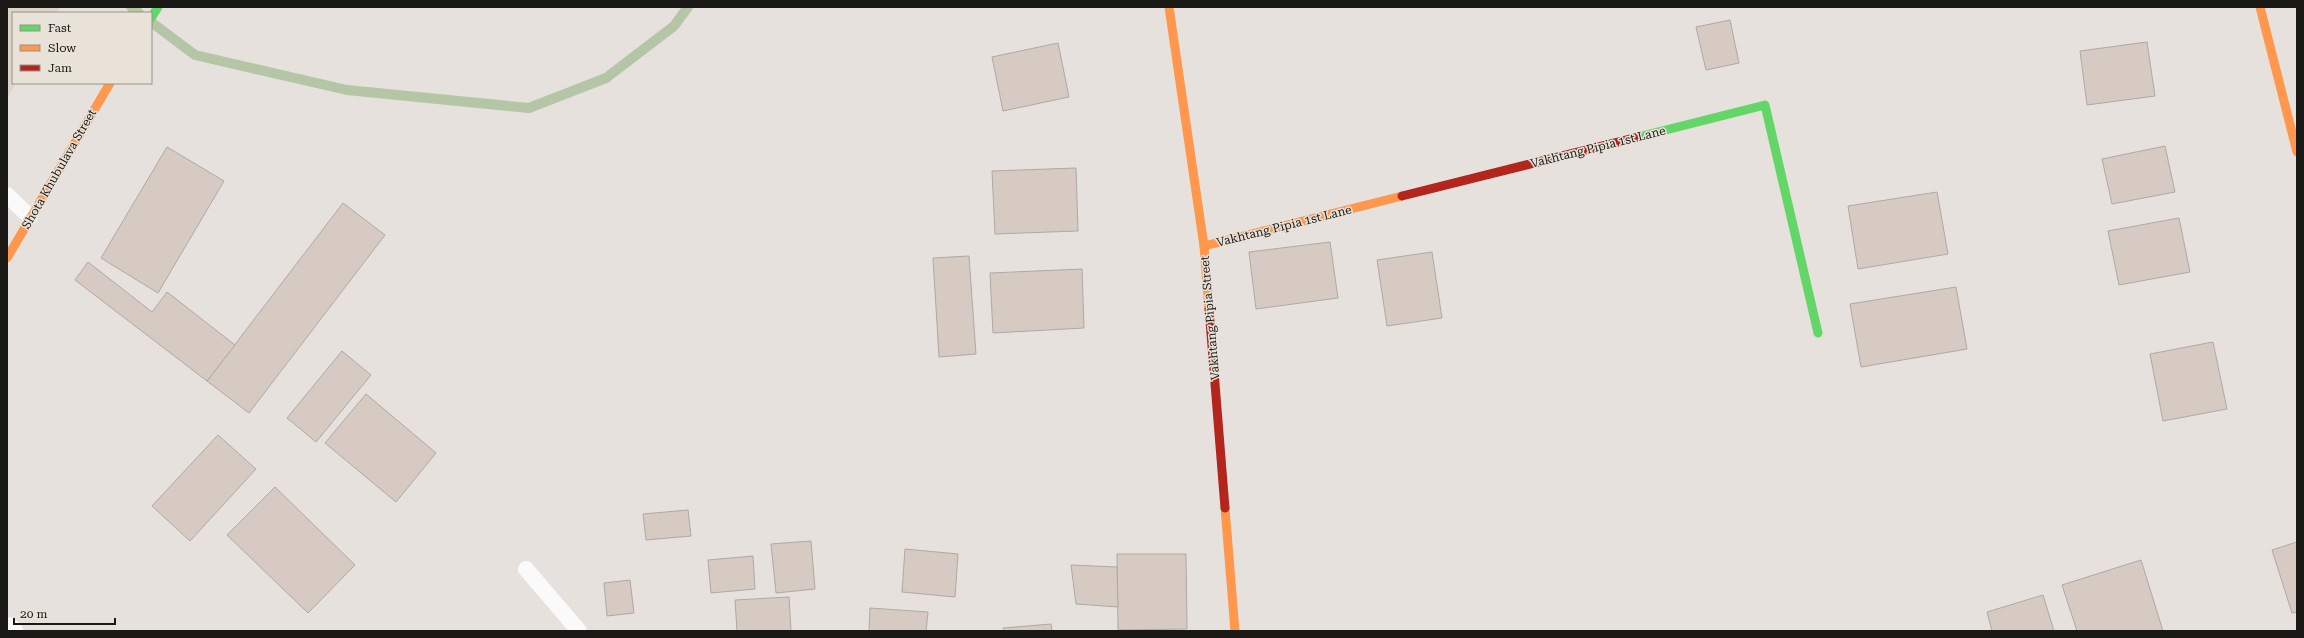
<svg xmlns="http://www.w3.org/2000/svg" width="2304" height="638" viewBox="0 0 2304 638" font-family="'Roboto Serif',serif">
	<style>
		.built { fill: #dcd3c9 }
		.lines { fill: none; stroke-linecap: round; stroke-linejoin: round }
		.stream { stroke: #b4c6a6; stroke-width: 10 }
		.building { fill: #d6cac3; stroke: #ada9a7 }
		.lane { stroke: #fbfafa; stroke-width: 16 }
		.street { stroke: #fbfafa; stroke-width: 22 }
		.fast { stroke: #63d668; stroke-width: 9 }
		.slow { stroke: #ff974d; stroke-width: 9 }
		.jam { stroke: #b3261e; stroke-width: 9 }
		.labels { text-anchor: middle; stroke-width: 3; stroke-linejoin: round; paint-order: stroke }
		.street-label { font-size: 12px; fill: #1b1916; stroke: #e9e2d9 }
	</style>
	<rect width="100%" height="100%" fill="#e6e1dc"/>
	<polygon class="built" points="7,7 60,7 57,13 13,13 13,83 16,83 7,98"/>
	<g class="lines">
		<g class="stream">
			<polyline points="131,7 139,13"/>
			<polyline points="151,22 195,55 347,90 529,108 606,78 674,26 688,7"/>
		</g>
	</g>
	<g class="building">
		<polygon points="1730,20 1739,63 1706,70 1696,27"/>
		<polygon points="2147,42 2155,96 2087,105 2080,51"/>
		<polygon points="1058,43 1069,97 1003,111 992,57"/>
		<polygon points="2165,146 2175,192 2112,204 2102,159"/>
		<polygon points="167,147 224,181 158,293 101,258"/>
		<polygon points="1076,168 1078,231 995,234 992,171"/>
		<polygon points="1937,192 1948,254 1858,269 1848,206"/>
		<polygon points="343,203 385,235 249,413 207,381"/>
		<polygon points="2179,218 2190,272 2119,285 2108,231"/>
		<polygon points="1330,242 1338,298 1256,309 1249,252"/>
		<polygon points="1432,252 1442,318 1387,326 1377,260"/>
		<polygon points="969,256 976,354 939,357 933,258"/>
		<polygon points="88,262 152,312 167,292 235,345 207,381 75,280"/>
		<polygon points="1082,269 1084,328 993,333 990,273"/>
		<polygon points="1956,287 1967,349 1861,367 1850,304"/>
		<polygon points="2213,342 2227,409 2163,421 2150,354"/>
		<polygon points="342,351 371,375 316,442 287,418"/>
		<polygon points="366,394 436,453 396,502 325,443"/>
		<polygon points="218,435 256,469 190,541 152,506"/>
		<polygon points="275,487 355,565 308,613 227,535"/>
		<polygon points="688,510 691,536 646,540 643,514"/>
		<polygon points="811,541 815,589 776,593 771,544"/>
		<polygon points="2297,542 2297,612 2292,613 2272,550"/>
		<polygon points="905,549 958,554 955,597 902,592"/>
		<polygon points="1117,554 1186,554 1187,629 1118,630"/>
		<polygon points="753,556 755,589 711,593 708,560"/>
		<polygon points="2141,560 2163,631 2077,631 2062,585"/>
		<polygon points="1071,565 1117,567 1118,607 1076,604"/>
		<polygon points="630,580 634,613 607,616 604,583"/>
		<polygon points="2043,595 2054,631 1992,631 1987,612"/>
		<polygon points="789,597 791,631 737,631 735,600"/>
		<polygon points="870,608 928,612 926,631 869,631"/>
		<polygon points="1051,624 1052,631 1004,631 1003,628"/>
	</g>
	<g class="lines">
		<g class="lane">
			<polyline points="7,195 30,217"/>
			<polyline points="526,569 579,631"/>
		</g>
		<polyline class="street" points="7,628 12,631"/>
		<g class="fast">
			<polyline points="151,18 158,7"/>
			<polyline points="1638,137 1765,105 1818,333"/>
		</g>
		<g class="slow">
			<polyline points="1169,7 1204,246 1209,309"/>
			<polyline points="2260,7 2297,152"/>
			<polyline points="1204,246 1402,196"/>
			<polyline points="7,258 110,83"/>
			<polyline points="1225,508 1235,631"/>
		</g>
		<g class="jam">
			<polyline points="1402,196 1638,137"/>
			<polyline points="1209,309 1225,508"/>
		</g>
	</g>
	<g class="labels">
		<g class="street-label">
			<text transform="translate(1598 147) rotate(-14)" y="4">Vakhtang Pipia 1st Lane</text>
			<text transform="translate(59 169) rotate(-60)" y="4">Shota Khubulava Street</text>
			<text transform="translate(1284 226) rotate(-14)" y="4">Vakhtang Pipia 1st Lane</text>
			<text transform="translate(1210 318) rotate(-95)" y="4">Vakhtang Pipia Street</text>
		</g>
	</g>
	<rect width="2304" height="638" fill="none" stroke="#1b1916" stroke-width="16"/>
	<rect x="12" y="12" width="140" height="72" fill="#e9e2d9" stroke="#97928b"/>
	<rect x="20" y="25" width="20" height="6" fill="#63d668" stroke="#97928b"/>
	<text x="48" y="32" font-size="12" fill="#1b1916">Fast</text>
	<rect x="20" y="45" width="20" height="6" fill="#ff974d" stroke="#97928b"/>
	<text x="48" y="52" font-size="12" fill="#1b1916">Slow</text>
	<rect x="20" y="65" width="20" height="6" fill="#b3261e" stroke="#97928b"/>
	<text x="48" y="72" font-size="12" fill="#1b1916">Jam</text>
	<path d="M14 618v6h101v-6" fill="none" stroke="#1b1916" stroke-width="2"/>
	<text x="20" y="618" font-size="12" fill="#1b1916" stroke="#e9e2d9" stroke-width="3" paint-order="stroke">20 m</text>
</svg>
